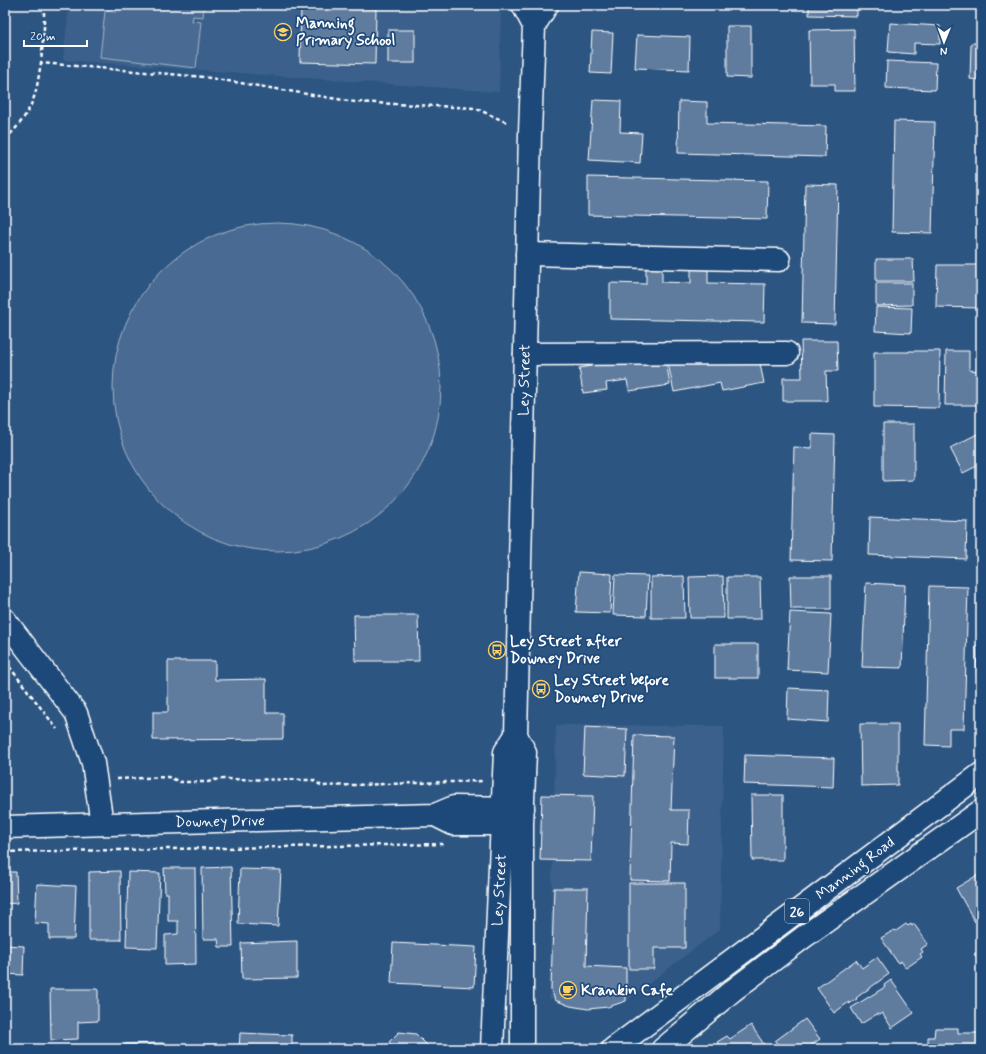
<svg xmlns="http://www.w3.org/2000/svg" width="986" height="1054" viewBox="0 0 986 1054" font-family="Mynerve,sans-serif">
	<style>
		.built { fill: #3b618b }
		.green { fill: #486b92; stroke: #a4b5c8 }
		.building { fill: #5e7c9f; stroke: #fff }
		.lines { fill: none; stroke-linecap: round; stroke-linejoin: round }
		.minor-casing { stroke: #fff; stroke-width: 25 }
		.major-casing { stroke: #fff; stroke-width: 25 }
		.path { stroke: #fff; stroke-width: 2.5; stroke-dasharray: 4 3; stroke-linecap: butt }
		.minor { stroke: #1f4a7a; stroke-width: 22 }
		.major { stroke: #1f4a7a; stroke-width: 22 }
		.labels { text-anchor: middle; stroke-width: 3.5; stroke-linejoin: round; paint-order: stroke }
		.shield { fill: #1f4a7a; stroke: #bcc9d7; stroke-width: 1 }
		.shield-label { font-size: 14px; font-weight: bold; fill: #fff }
		.poi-label { font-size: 15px; font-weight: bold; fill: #fff; stroke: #1f4a7a; text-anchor: start }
		.street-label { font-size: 15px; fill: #fff; stroke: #1f4a7a }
	</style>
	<rect width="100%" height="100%" fill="#2c5582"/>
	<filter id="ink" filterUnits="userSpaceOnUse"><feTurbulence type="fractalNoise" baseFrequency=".025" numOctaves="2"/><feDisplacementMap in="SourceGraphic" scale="8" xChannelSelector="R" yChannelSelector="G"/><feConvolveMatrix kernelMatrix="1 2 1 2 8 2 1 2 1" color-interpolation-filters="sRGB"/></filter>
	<g filter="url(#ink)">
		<g class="built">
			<polygon points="69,5 501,5 499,92 63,60"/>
			<polygon points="556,725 724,726 720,929 626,1001 608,1007 570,1006 549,998"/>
		</g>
		<g class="green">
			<polygon points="107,5 204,5 203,17 193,16 192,21 201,22 196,68 100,57 105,11 116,12 116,7 107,6"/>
			<circle cx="277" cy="387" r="164"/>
		</g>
		<g class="building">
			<polygon points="301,5 376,8 375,64 300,62"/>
			<polygon points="809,5 857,5 857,16 809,15"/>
			<polygon points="890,23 940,26 940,44 914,43 914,54 888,52"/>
			<polygon points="727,26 751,26 751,78 727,77"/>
			<polygon points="854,29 855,91 835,91 835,84 810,84 809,30"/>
			<rect x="388" y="30" width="27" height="33"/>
			<polygon points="592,32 613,33 611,74 590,73"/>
			<polygon points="637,35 690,37 689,70 635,68"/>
			<polygon points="971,43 981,43 981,80 970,79"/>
			<polygon points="887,61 936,63 935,90 886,88"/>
			<polygon points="593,100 621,101 620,132 642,133 640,163 589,160"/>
			<polygon points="679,101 707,102 707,123 826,126 825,157 678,153"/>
			<polygon points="894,121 935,122 932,233 892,232"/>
			<polygon points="588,177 768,181 767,219 588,215"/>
			<polygon points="805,184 838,185 835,324 802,323"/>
			<polygon points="876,259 913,259 914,281 876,281"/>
			<polygon points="937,265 981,265 981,308 936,307"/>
			<polygon points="646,267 662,267 662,282 691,283 691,269 708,270 708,283 765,284 764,322 610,319 610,283 646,284"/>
			<polygon points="876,283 912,283 912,305 876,306"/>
			<polygon points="876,307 912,308 911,333 875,331"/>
			<polygon points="801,341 837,341 838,371 826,371 827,401 783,401 783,378 802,378"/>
			<polygon points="756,345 764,383 722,391 720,383 674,392 668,363"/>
			<polygon points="664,348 670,385 629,391 627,380 606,383 607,390 583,393 579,368 591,366 590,360"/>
			<polygon points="909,351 940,351 939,408 874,407 874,352 909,352"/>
			<polygon points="946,351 969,351 969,370 981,371 981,353 981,405 945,405"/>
			<polygon points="883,424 914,424 914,480 883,481"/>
			<polygon points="981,432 981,464 963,473 950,448"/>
			<polygon points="812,434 835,435 832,561 791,560 794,447 812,448"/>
			<polygon points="870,517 967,521 966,559 869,555"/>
			<polygon points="579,572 612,574 610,613 576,612"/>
			<polygon points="615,575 648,576 646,616 613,615"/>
			<polygon points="684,576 685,618 651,618 651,577"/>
			<polygon points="723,576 724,618 690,618 689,577"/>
			<polygon points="790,576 831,576 831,609 791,609"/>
			<polygon points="727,577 760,577 761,619 727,619"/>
			<polygon points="866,583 905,585 902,668 862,667"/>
			<polygon points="929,586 968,587 964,729 949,729 949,746 925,745"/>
			<polygon points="790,612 831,614 828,672 787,670"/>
			<polygon points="354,615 418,615 419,661 355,661"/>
			<rect x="715" y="644" width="43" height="34"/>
			<polygon points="976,646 981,646 981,675 977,675"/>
			<polygon points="168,661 215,661 215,680 266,679 266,713 283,713 283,739 153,740 153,712 168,712"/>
			<polygon points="788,688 829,690 828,722 787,719"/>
			<polygon points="860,724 898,724 898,785 861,786"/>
			<polygon points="585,727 627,729 625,776 583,774"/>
			<polygon points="634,735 674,736 671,810 689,810 688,844 671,843 670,881 630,880"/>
			<polygon points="745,755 834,758 833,787 744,784"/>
			<polygon points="542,795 593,796 591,861 540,860"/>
			<polygon points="751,795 783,795 783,860 752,860"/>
			<polygon points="231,867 233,947 219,947 218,939 203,939 202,868"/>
			<polygon points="164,868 195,868 196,964 165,965 165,935 178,934 178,921 168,921 168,893 165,893"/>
			<polygon points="240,869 281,870 278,926 238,924"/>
			<polygon points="120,871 121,940 89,940 89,872"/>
			<polygon points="5,872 16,872 17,903 5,904"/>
			<polygon points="128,872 160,873 157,948 126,947"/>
			<polygon points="981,873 981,918 975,922 956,888"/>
			<polygon points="629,883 685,883 685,948 654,948 654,969 629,969"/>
			<polygon points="37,884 76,886 74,939 49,939 49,924 35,923"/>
			<polygon points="554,888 588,888 586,966 626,968 626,1001 608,1007 588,1009 570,1006 555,1000 551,989"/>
			<polygon points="906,924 908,926 911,924 912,926 914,924 928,944 921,949 923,952 920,954 922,957 906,968 901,961 898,963 881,938 894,930 896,931"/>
			<polygon points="297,941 297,978 242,979 241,943"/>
			<polygon points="393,943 476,947 474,987 391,983"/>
			<polygon points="5,945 24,946 23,975 5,974"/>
			<polygon points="981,949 981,963 974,954"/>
			<polygon points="877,957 889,974 856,998 857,999 849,1004 849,1002 834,1013 817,988 856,960 862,968"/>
			<polygon points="891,980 914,1013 892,1028 882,1013 879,1015 877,1014 861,1024 851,1008 885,987 884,985"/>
			<polygon points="50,989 98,989 98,1021 78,1022 78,1039 51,1040"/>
			<polygon points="805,1019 820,1039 806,1049 781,1049 775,1041"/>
			<polygon points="751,1025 767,1049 716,1049 720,1046 717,1042 727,1036 730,1039"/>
			<polygon points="935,1028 958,1028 958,1033 981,1033 981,1049 928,1049 928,1037 934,1037"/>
			<polygon points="399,1032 416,1034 431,1049 396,1049 389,1042"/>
			<polygon points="240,1033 292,1035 292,1049 239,1049"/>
			<polygon points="163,1043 164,1049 125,1049 125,1044"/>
			<polygon points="228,1044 228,1049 194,1049 193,1045"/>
			<rect x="5" y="1048" width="28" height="1"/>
		</g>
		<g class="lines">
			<g class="minor-casing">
				<g id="minor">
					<polyline points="534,26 547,5"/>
					<polyline points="527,254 779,260"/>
					<polyline points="525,354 787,353"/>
					<polyline points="5,620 76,713 93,763 102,824"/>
					<polyline points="435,815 453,824 516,824"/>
					<polyline points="5,827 435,815 454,807 523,808"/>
					<polyline points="492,1049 505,752 516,735"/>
					<polyline points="522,1049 522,824 525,752 516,735 530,133 534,26 523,5"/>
				</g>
			</g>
			<g class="major-casing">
				<g id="major">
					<polyline points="613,1049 981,774"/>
					<polyline points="663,1049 732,991 805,936 981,811"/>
				</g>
			</g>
			<g class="path">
				<polyline points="44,5 44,28 41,63 204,77 355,102 475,108 508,123"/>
				<path d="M5 139C18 128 30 111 35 94 38 84 39 73 41 63"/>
				<polyline points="5,661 57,729"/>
				<polyline points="117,779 168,777 181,782 208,782 218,779 313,780 322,786 482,781"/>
				<polyline points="5,852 444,844"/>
			</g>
			<use href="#minor" class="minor"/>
			<use href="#major" class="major"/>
		</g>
	</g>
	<defs>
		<g id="school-ring" transform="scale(0.9)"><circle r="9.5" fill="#1f4a7a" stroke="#ffd166" stroke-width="1.5"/><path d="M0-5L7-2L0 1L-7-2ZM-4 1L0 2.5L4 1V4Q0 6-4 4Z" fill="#ffd166"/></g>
		<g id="bus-ring" transform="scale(0.9)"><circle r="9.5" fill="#1f4a7a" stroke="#ffd166" stroke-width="1.5"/><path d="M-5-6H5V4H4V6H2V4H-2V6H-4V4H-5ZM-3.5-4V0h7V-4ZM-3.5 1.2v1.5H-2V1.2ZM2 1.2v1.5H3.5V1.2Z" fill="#ffd166"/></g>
		<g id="cafe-ring" transform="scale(0.9)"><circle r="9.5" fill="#1f4a7a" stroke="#ffd166" stroke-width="1.5"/><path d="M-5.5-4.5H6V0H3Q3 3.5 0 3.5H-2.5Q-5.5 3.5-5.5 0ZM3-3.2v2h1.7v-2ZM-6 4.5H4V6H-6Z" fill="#ffd166"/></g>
	</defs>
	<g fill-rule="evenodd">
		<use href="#school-ring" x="283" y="32"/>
		<use href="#bus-ring" x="497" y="650"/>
		<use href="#bus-ring" x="541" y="689"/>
		<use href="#cafe-ring" x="568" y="990"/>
	</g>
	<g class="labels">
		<rect class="shield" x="785" y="899" width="24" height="24" rx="3"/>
		<g class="shield-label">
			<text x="797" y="916">26</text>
		</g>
		<g class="poi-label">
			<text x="296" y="28">Manning<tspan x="296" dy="17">Primary School</tspan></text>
			<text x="510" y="646">Ley Street after<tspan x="510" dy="17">Downey Drive</tspan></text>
			<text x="554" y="685">Ley Street before<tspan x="554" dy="17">Downey Drive</tspan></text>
			<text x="581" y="995">Krankin Cafe</text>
		</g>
		<g class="street-label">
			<text transform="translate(524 380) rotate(-89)" y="5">Ley Street</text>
			<text transform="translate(220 821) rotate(-1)" y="5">Downey Drive</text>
			<text transform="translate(855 868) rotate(-37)" y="5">Manning Road</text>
			<text transform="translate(499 890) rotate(-87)" y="5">Ley Street</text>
		</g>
	</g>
	<rect width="986" height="1054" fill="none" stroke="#1f4a7a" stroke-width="20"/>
	<rect x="10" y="10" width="966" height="1034" fill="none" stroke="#fff" stroke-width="1.5" filter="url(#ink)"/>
	<g transform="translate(944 42) rotate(181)" stroke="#1f4a7a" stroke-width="3" paint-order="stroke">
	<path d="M0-3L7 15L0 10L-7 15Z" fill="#ffffff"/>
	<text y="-6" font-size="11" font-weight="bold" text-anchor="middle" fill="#ffffff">N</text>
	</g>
	<path d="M24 40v6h63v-6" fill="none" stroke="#ffffff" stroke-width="2"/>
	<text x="30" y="40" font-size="12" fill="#ffffff" stroke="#1f4a7a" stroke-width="3" paint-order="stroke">20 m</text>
</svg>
